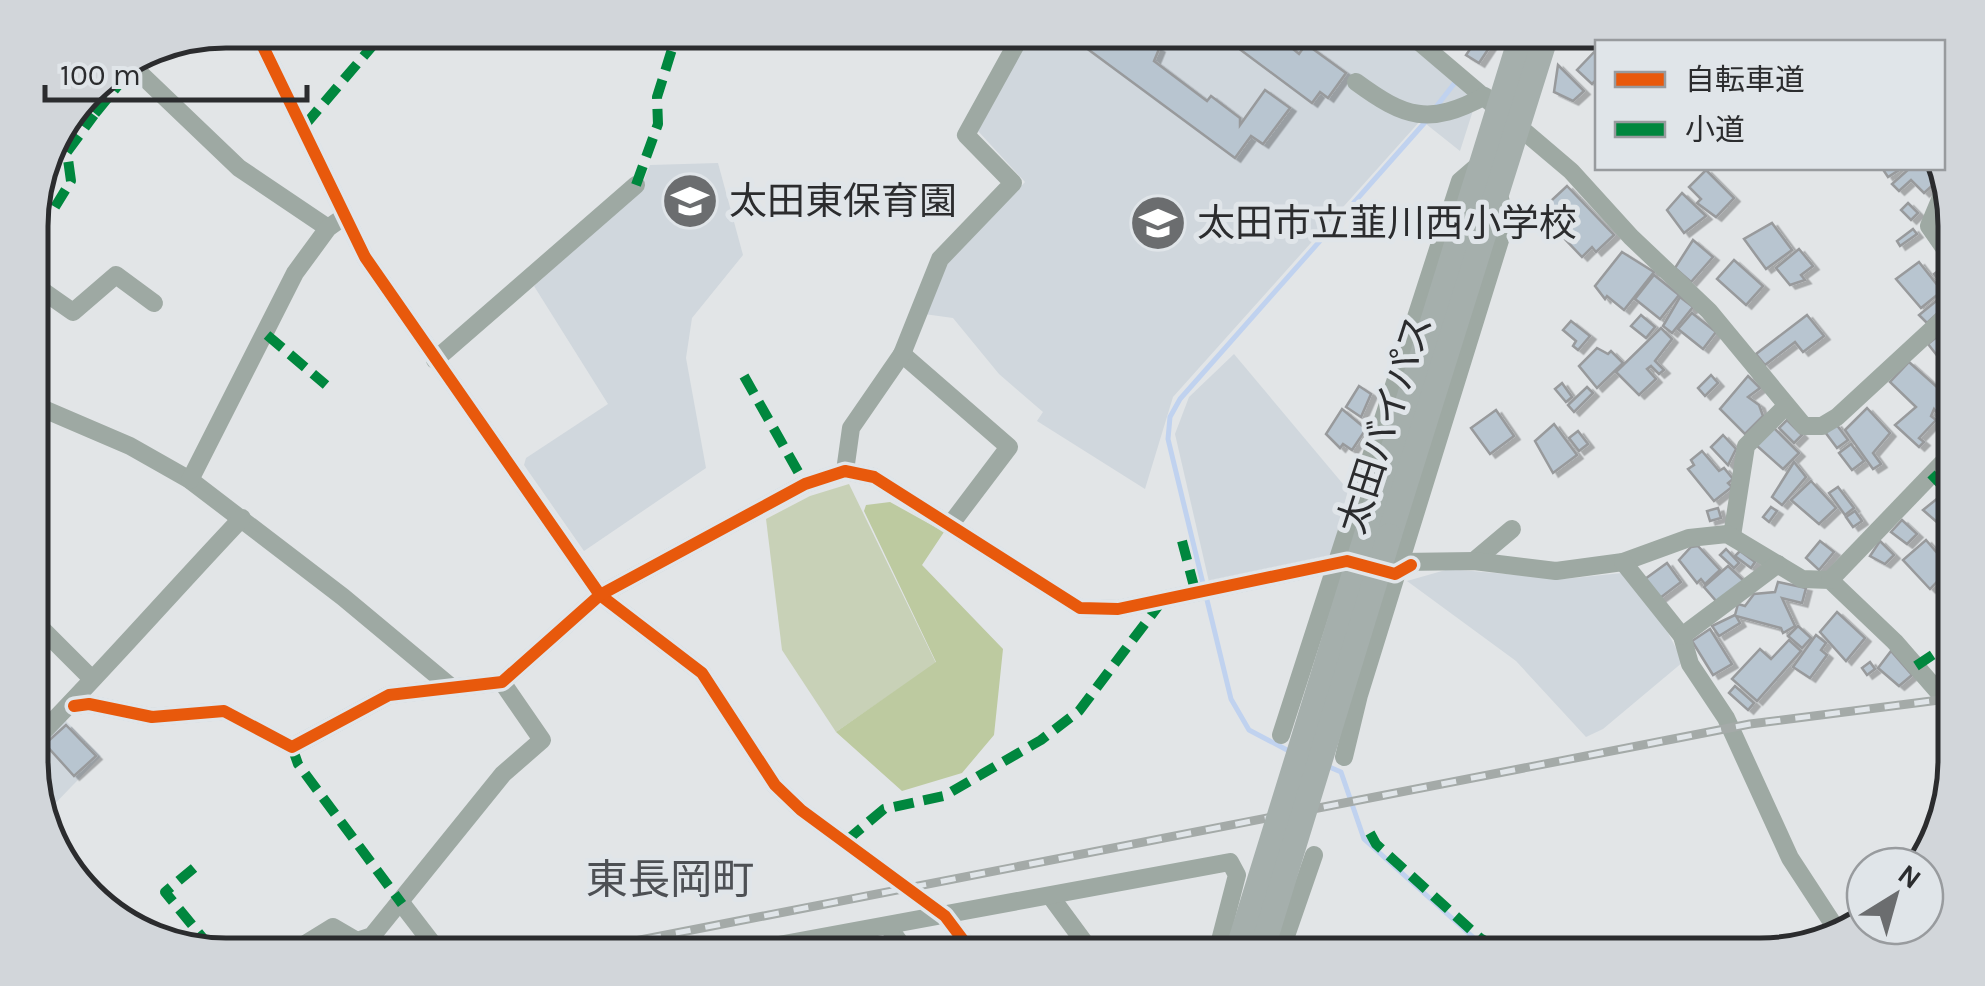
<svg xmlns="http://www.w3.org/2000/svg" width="1985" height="986" viewBox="0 0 1985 986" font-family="Karla,'Noto Sans JP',sans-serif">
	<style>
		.built { fill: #d0d7dd }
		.green { fill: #c8d1b7 }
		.forest { fill: #bdcaa0 }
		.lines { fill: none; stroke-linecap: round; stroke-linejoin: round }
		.stream { stroke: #c0d2ef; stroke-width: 5 }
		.building { fill: #b8c5d0; stroke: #989a9c; stroke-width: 2.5; filter: url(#shadow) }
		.minor { stroke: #9ea9a3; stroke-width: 18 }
		.highway { stroke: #a5afac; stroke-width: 25 }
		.rail-casing { stroke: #a4aaa8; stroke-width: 9 }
		.rail { stroke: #e0e5e9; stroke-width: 5; stroke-dasharray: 15; stroke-linecap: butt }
		.highway-bridge { stroke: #a5afac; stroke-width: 25 }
		.quiet { stroke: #00873e; stroke-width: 10; stroke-dasharray: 20 10; stroke-linecap: butt }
		.cycleway-casing { stroke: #e0e5e9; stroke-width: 19 }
		.cycleway { stroke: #e8590c; stroke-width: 12 }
		.labels { text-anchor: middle; stroke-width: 10; stroke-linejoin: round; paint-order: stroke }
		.poi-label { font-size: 38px; fill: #2b2c2e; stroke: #e0e5e9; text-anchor: start }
		.street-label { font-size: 38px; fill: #2b2c2e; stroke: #e0e5e9 }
		.quarter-label { font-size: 42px; fill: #4d5054; stroke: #e0e5e9 }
		.rim { fill: none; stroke: #2b2c2e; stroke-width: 5 }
	</style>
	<defs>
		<filter id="shadow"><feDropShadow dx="5.5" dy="3.5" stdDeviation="0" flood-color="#0004"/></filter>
	</defs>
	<rect width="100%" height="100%" fill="#e2e5e7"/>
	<g class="built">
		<polygon points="1033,30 1391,30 1476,101 1460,151 1421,120 1173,397 1145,489 1037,421 1043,412 999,374 953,318 924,314 947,264 1025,182 978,131"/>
		<polygon points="718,163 743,255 692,318 686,358 706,468 584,551 524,465 526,458 608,404 534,286 639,192 650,165"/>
		<polygon points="1234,354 1348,490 1331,557 1210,586 1175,434 1189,397"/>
		<polygon points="1449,569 1564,579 1622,573 1663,623 1683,662 1603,729 1586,737 1516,661 1407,581"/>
		<polygon points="65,720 101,756 44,815 32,786 32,753"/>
	</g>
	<polygon class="green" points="849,484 936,663 836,732 782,650 766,519 810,496"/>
	<polygon class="forest" points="890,502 944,532 922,565 1003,649 994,735 962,773 902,791 836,732 936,662 864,511 866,505"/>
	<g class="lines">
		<g class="stream">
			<polyline points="1436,107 1457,80"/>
			<polyline points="1289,751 1249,730 1231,699 1168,439 1170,417 1180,399 1427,120"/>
			<polyline points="1327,766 1341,772 1364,839 1494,956"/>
		</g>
	</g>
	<g class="building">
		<polygon points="1074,30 1112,30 1140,43 1146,35 1140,30 1164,30 1153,45 1159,49 1154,61 1207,101 1211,96 1240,118 1240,125 1265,90 1290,108 1263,144 1251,136 1235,158 1070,36"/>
		<polygon points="1214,30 1270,30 1299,54 1306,44 1346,73 1328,98 1320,92 1312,103"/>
		<polygon points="1483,30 1495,39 1479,63 1466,55"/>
		<polygon points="1638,30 1650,30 1664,42 1635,42 1630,38"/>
		<polygon points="1598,48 1598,78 1592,84 1577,70"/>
		<polygon points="1558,65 1584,91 1573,101 1554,92"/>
		<polygon points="1882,168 1897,168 1899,170 1888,177"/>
		<polygon points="1910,168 1936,168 1944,175 1924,193 1911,180 1899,191 1892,184"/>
		<polygon points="1706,170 1734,198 1716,217 1697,203 1701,199 1689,187"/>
		<polygon points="1567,186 1614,235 1596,252 1592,247 1582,257 1539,212"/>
		<polygon points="1682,193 1706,216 1684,233 1667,210"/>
		<polygon points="1908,203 1918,213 1911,220 1901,210"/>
		<polygon points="1772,223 1792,250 1766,269 1744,239"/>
		<polygon points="1913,229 1917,234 1900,246 1897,241"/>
		<polygon points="1693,240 1713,257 1691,282 1675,268"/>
		<polygon points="1799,249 1813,266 1801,275 1805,280 1790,285 1776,268"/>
		<polygon points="1622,252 1654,272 1624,310 1607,296 1605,299 1595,286"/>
		<polygon points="1734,260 1763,286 1746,305 1717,279"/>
		<polygon points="1919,262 1942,291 1921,308 1896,279"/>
		<polygon points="1942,268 1950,279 1942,285 1934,274"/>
		<polygon points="1654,275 1679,295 1660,319 1635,299"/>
		<polygon points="1946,293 1952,300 1927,323 1919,315"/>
		<polygon points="1680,297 1693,307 1672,333 1663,326"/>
		<polygon points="1692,313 1716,332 1703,349 1678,329"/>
		<polygon points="1641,315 1655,327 1646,338 1631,326"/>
		<polygon points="1807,315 1824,336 1803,352 1795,342 1765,365 1756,354"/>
		<polygon points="1571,321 1590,336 1578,350 1573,346 1576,341 1563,330"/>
		<polygon points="1954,323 1954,369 1950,372 1928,344"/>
		<polygon points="1661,328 1672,339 1655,361 1664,370 1659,374 1651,366 1647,369 1656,379 1639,395 1616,372"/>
		<polygon points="1597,348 1608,354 1611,351 1623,363 1597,388 1579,366"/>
		<polygon points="1909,362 1939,389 1942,387 1954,404 1954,437 1934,409 1931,416 1936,420 1919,438 1924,442 1919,447 1895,425 1916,407 1890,382"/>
		<polygon points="1711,375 1718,383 1705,396 1698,388"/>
		<polygon points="1748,376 1760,388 1748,397 1759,405 1763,416 1745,434 1720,409"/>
		<polygon points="1562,383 1572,397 1566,402 1555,389"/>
		<polygon points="1359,386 1371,394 1361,417 1346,407"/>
		<polygon points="1587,387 1593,393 1574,412 1568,405"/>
		<polygon points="1867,408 1890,433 1873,453 1881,464 1873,469 1845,430"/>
		<polygon points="1342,409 1366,429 1352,450 1343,444 1340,448 1326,434"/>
		<polygon points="1496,410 1514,436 1490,454 1471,428"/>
		<polygon points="1787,420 1802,435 1794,443 1779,428"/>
		<polygon points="1554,424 1577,455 1553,473 1535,441"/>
		<polygon points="1836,424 1848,440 1837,448 1825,432"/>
		<polygon points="1774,428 1799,453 1783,469 1756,445"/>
		<polygon points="1578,431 1588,444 1579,451 1569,438"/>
		<polygon points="1723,435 1736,449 1728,465 1711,447"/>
		<polygon points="1851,444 1864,461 1852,470 1839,453"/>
		<polygon points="1702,451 1719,471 1724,468 1733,479 1728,483 1732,487 1714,501 1688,469 1694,465 1691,460"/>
		<polygon points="1794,462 1806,477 1782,505 1772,497"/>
		<polygon points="1811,481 1836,508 1819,524 1791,500"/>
		<polygon points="1838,487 1854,508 1845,515 1829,493"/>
		<polygon points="1943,494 1954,505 1954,537 1923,510"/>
		<polygon points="1771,507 1777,511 1769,522 1763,517"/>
		<polygon points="1718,508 1721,518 1710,521 1707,511"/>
		<polygon points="1855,511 1862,521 1853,527 1846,517"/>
		<polygon points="1902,520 1917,534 1907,544 1891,532"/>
		<polygon points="1926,540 1950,568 1930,589 1903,560"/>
		<polygon points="1820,541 1834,552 1819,570 1806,558"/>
		<polygon points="1880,541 1894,555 1885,564 1870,556"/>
		<polygon points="1698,546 1720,570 1705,584 1701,579 1697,583 1679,560 1691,547"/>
		<polygon points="1726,549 1739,563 1734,568 1720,555"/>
		<polygon points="1740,551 1755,562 1751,568 1735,556"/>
		<polygon points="1667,563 1681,582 1660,598 1645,579"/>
		<polygon points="1728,566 1744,581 1717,602 1704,587"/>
		<polygon points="1778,582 1806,588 1802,603 1782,598 1795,626 1783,633 1781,628 1736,616 1740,623 1719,636 1712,626 1735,615 1738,604 1745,606 1754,594 1775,592"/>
		<polygon points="1837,612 1865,638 1846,661 1820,632"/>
		<polygon points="1798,626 1811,638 1802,648 1788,636"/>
		<polygon points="1710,629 1732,664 1713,675 1692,641"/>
		<polygon points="1816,635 1826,643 1821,650 1827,655 1810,678 1793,667"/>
		<polygon points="1789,640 1801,651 1757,701 1732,679 1760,649 1771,659"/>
		<polygon points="1891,651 1912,675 1899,686 1878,668"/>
		<polygon points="1870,662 1875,669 1867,675 1862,668"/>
		<polygon points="1735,686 1754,703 1748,710 1729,693"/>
		<polygon points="66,725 96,756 74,776 45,744"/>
	</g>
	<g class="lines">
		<g class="minor">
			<polyline points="255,30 365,257 600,595 702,673 775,785 801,810 945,916 975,956"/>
			<polyline points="1405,30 1571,171 1631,237 1709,311 1804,426 1822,426 1837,417 1954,309"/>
			<polyline points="126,60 239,168 328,228"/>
			<path d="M1356 82C1405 118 1429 126 1485 96"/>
			<polyline points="1947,183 1929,226 1954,262"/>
			<polyline points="31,281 43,291 31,320"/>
			<polyline points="43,291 73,312 116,275 154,303"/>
			<polyline points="902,354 1009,447 950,525"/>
			<polyline points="435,360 636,185"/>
			<polyline points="31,392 39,407 130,446 190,480 343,597 451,687"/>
			<polyline points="845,471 851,428 902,354 940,259 1013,183 966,135 1024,30"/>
			<polyline points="190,480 295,273 328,228 345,216"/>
			<polyline points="1732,536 1746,446 1785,407"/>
			<polyline points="1474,561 1512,529"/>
			<polyline points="1401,562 1474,561 1556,571 1623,562 1689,538 1727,534 1802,579 1830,580 1895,642 1955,711"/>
			<polyline points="1623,562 1682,636 1690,664 1726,718 1790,858 1839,933"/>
			<polyline points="1830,580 1954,451"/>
			<polyline points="31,618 92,679"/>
			<polyline points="1682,636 1778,564"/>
			<polyline points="74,706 89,704 152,717 224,711 292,747 389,695 502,682 600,595 805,484 845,471 874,477 1080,608 1118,609 1347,561 1395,574 1411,565"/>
			<polyline points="1281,735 1460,181 1482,162"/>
			<path d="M32 743C103 671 171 593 242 518"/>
			<polyline points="1344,757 1359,695 1506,221 1498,191"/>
			<polyline points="1051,897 1090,950 1100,956"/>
			<polyline points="402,904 442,956"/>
			<polyline points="888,926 909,956"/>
			<polyline points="286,956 333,927 357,941 372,936 503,774 542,740 502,682"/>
			<polyline points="719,956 1230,862 1237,875 1216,956"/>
			<polyline points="1279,956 1314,855"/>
		</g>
		<g class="highway">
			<polyline points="1368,530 1523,30"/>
			<polyline points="1389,536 1548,30"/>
		</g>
		<g class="rail-casing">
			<polyline id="rail" points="558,956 1750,724 1955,698"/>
		</g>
		<use href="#rail" class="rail"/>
		<g class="highway-bridge">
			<polyline points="1236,956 1368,530"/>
			<polyline points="1260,956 1389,536"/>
		</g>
		<g class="quiet">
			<polyline points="66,119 94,115 151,45"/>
			<polyline points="305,125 386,30"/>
			<polyline points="636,185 658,124 657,97 678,30"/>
			<polyline points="55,207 71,181 67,152 94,115"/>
			<polyline points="267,335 326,385"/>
			<polyline points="744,376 805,484"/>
			<polyline points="1931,474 1954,498"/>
			<polyline points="1182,541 1196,594"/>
			<polyline points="1916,666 1955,640"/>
			<polyline points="292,747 298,764 402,904"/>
			<polyline points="1370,833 1376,844 1480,938 1512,956"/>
			<polyline points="846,841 884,809 944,796 1041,740 1079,711 1162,601"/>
			<polyline points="194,868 165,892 216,954"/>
		</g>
		<g class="cycleway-casing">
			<g id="cycleway">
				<polyline points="255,30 365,257 600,595 702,673 775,785 801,810 945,916 975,956"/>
				<polyline points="74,706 89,704 152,717 224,711 292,747 389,695 502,682 600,595 805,484 845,471 874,477 1080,608 1118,609 1347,561 1395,574 1411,565"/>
			</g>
		</g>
		<use href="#cycleway" class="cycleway"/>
	</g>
	<defs>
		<g id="school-disc" transform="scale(2.875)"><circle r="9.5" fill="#6b6d6f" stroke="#e0e5e9"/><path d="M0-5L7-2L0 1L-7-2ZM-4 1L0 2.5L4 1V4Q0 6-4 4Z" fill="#fff"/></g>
	</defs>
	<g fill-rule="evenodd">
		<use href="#school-disc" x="690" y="201"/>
		<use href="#school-disc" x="1158" y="223"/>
	</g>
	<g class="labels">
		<g class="poi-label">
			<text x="729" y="214">太田東保育園</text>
			<text x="1197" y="236">太田市立韮川西小学校</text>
		</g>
		<g class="street-label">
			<text transform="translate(1385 424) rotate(-72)" y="13">太田バイパス</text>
		</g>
		<g class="quarter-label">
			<text x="670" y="894">東長岡町</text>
		</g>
	</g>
	<path d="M0 0H1985V986H0ZM226 48H1760A178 178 0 0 1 1938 226V760A178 178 0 0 1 1760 938H226A178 178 0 0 1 48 760V226A178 178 0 0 1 226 48Z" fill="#d2d6da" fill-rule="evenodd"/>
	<path class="rim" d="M226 48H1760A178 178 0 0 1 1938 226V760A178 178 0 0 1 1760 938H226A178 178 0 0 1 48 760V226A178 178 0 0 1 226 48Z"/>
	<rect x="1595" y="40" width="350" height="130" fill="#e0e5e9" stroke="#989b9e" stroke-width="2.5"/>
	<rect x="1615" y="72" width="50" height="15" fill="#e8590c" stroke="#989b9e" stroke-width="2.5"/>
	<text x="1685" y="90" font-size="30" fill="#2b2c2e">自転車道</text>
	<rect x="1615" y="122" width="50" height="15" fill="#00873e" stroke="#989b9e" stroke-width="2.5"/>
	<text x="1685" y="140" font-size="30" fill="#2b2c2e">小道</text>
	<g transform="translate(1895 896) rotate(37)"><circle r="48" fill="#e0e5e9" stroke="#989b9e" stroke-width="2.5"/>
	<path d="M0-8L18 38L0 25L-18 38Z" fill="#6b6d6f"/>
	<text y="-15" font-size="28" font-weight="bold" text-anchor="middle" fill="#2b2c2e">N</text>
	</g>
	<path d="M45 85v15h262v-15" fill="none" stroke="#2b2c2e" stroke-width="5"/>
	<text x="60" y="85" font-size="30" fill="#2b2c2e" stroke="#e0e5e9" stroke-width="8" paint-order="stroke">100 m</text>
</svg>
